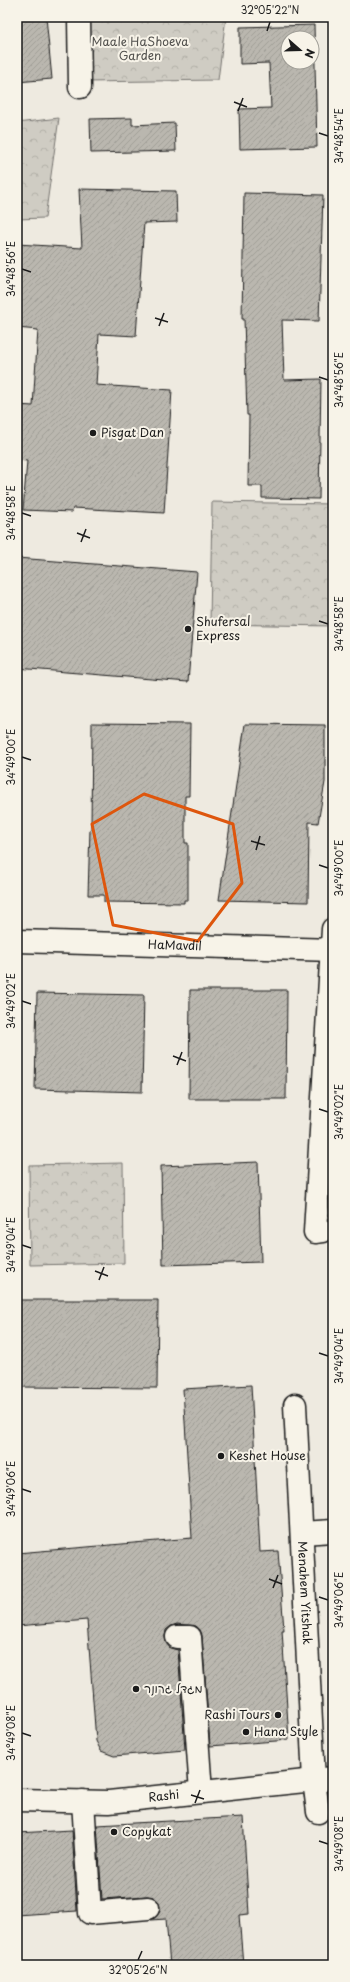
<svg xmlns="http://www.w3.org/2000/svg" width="350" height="1982" viewBox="0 0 350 1982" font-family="'Playpen Sans','Playpen Sans Hebrew',sans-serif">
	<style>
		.park { fill: url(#park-crowns); stroke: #767470 }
		.building { fill: url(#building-hatch); stroke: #1c1c1c; fill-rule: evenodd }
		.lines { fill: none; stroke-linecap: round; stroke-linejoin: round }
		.minor-casing { stroke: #1c1c1c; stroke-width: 25 }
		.minor { stroke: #f7f3e8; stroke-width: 22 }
		.marked { fill: none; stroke: #de560d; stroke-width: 3; stroke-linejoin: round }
		.ticks { fill: none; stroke: #1c1c1c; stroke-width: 1.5 }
		.poi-dot { fill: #1c1c1c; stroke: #f7f3e8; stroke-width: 1.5 }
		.labels { text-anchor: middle; stroke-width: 4; stroke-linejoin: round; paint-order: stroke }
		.park-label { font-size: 12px; fill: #52514e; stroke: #f7f3e8 }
		.poi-label { font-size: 12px; fill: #1c1c1c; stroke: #f7f3e8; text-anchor: start }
		.street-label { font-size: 12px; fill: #1c1c1c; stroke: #f7f3e8 }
		.neatline { fill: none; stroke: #1c1c1c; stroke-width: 1.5 }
		.ticks-label { font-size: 10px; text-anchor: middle; fill: #1c1c1c }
	</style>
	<defs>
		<pattern id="park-crowns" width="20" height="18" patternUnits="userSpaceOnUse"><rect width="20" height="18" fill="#cfccc3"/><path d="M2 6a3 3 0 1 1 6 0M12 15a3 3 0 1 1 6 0" fill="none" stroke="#b1afa7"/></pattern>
		<pattern id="building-hatch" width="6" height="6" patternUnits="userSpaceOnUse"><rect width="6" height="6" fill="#bab7af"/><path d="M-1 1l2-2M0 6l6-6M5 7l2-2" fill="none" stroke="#9f9d96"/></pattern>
	</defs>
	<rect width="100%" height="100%" fill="#eeeae0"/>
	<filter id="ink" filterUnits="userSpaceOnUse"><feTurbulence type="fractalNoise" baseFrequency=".025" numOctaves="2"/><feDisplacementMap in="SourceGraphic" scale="8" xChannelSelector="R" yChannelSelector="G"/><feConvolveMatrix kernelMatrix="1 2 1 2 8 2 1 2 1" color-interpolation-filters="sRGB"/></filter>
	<g filter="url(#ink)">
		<g class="park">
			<polygon points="89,17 226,17 218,80 87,82"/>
			<polygon points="59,118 45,218 17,219 17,123"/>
			<polygon points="212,502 333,504 333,626 210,624"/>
			<polygon points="123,1163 124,1263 30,1265 29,1165"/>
		</g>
		<g class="building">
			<polygon points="17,17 46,17 52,79 17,82"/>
			<path d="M314 25 317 147 240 149 239 109 271 108 269 63 240 64V27ZM288 38H312V62H288Z"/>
			<polygon points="132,118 132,125 175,123 176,151 91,153 90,119"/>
			<polygon points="79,189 176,191 177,222 144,223 136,336 99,334 96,385 172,390 164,513 73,508 72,512 23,510 27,461 17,460 17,405 33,406 38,330 17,328 17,244 82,248"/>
			<polygon points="244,193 323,195 319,321 282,320 284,380 321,379 319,499 262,498 262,486 248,486 249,415 247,415 244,319 242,319"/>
			<polygon points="17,558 197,572 188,682 17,668"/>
			<polygon points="92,723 190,724 189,796 185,796 185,843 188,843 188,900 184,900 184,903 104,902 104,895 88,895 90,829 91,829"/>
			<polygon points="245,724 325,725 325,782 318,823 309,822 308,902 219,900"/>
			<polygon points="190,990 287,990 286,1099 189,1099"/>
			<polygon points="37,993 144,995 142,1092 35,1089"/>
			<polygon points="258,1162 261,1262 163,1265 161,1166"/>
			<polygon points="17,1300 158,1300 157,1388 17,1387"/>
			<polygon points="251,1385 260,1552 278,1551 284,1630 282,1630 289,1740 210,1746 202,1636 200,1630 196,1626 177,1624 171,1626 166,1630 165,1637 166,1643 170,1648 178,1650 185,1750 114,1756 101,1751 96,1741 87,1620 17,1626 17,1553 192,1538 183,1389"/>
			<polygon points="243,1817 249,1914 239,1915 243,1965 170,1965 166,1919 151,1920 159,1913 160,1907 158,1901 153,1897 147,1896 102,1899 97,1825"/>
			<polygon points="72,1830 77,1911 17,1915 17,1833"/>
		</g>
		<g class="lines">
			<g class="minor-casing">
				<g id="minor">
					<polyline points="79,17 80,87"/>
					<path id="s1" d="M17 941 333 950"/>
					<polyline points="323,1231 315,1232 333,929"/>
					<path id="s2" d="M295 1405 314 1780 318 1812"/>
					<polyline points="302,1533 333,1531"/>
					<polyline points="177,1637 190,1637 201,1792"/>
					<path id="s3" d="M17 1800 109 1802 333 1778"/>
					<polyline points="83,1801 90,1913 148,1908"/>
				</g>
			</g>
			<use href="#minor" class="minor"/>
		</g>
	</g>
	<path class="marked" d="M144 794 233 824 242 883 198 941 113 925 92 824Z"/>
	<path class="ticks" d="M267 31 270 22M234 102 247 107M238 111 243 98M319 133 328 136M22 269 31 272M155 318 168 322M159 326 164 313M319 377 328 380M22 513 31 516M77 533 90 538M81 542 86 529M319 621 328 624M22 757 31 760M251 841 265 845M256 850 260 836M319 865 328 868M22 1001 31 1004M173 1056 186 1061M177 1065 182 1052M319 1109 328 1112M22 1245 31 1248M95 1271 108 1276M99 1280 104 1267M319 1353 328 1356M22 1489 31 1492M269 1579 282 1584M273 1588 278 1575M319 1597 328 1600M22 1733 31 1736M191 1795 204 1799M195 1803 200 1790M319 1841 328 1844M138 1960 142 1951"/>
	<g class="poi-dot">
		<circle cx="93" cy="433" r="4"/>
		<circle cx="188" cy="629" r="4"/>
		<circle cx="221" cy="1456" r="4"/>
		<circle cx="136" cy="1689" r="4"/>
		<circle cx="278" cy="1715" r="4"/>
		<circle cx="246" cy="1732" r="4"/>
		<circle cx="114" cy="1832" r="4"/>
	</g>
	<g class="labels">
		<g class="park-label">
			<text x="140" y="46">Maale HaShoeva<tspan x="140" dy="14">Garden</tspan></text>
		</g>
		<g class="poi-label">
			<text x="101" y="437">Pisgat Dan</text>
			<text x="196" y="626">Shufersal<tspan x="196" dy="14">Express</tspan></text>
			<text x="229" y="1460">Keshet House</text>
			<text x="144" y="1693">מגדל גרונר</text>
			<text x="270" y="1719" text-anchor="end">Rashi Tours</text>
			<text x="254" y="1736">Hana Style</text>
			<text x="122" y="1836">Copykat</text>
		</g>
		<g class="street-label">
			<text dy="4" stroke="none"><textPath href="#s1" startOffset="158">HaMavdil</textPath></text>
			<text dy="4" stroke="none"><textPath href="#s2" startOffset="188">Menahem Yitshak</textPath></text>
			<text dy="4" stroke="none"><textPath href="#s3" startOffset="147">Rashi</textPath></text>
		</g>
	</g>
	<rect width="350" height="1982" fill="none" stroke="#f7f3e8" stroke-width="44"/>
	<g transform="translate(300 50) rotate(110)"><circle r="19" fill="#f7f3e8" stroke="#9f9d96"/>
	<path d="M0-3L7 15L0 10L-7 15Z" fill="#1c1c1c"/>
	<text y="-6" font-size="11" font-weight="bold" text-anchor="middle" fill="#1c1c1c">N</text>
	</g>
	<rect x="22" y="22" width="306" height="1938" class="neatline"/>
	<g class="ticks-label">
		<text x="270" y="14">32°05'22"N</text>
		<text transform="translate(339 136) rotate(-90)" y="4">34°48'54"E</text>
		<text transform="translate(11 269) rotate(-90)" y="4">34°48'56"E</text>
		<text transform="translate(339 380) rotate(-90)" y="4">34°48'56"E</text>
		<text transform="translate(11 513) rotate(-90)" y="4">34°48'58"E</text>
		<text transform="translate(339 624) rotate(-90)" y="4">34°48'58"E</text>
		<text transform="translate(11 757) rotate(-90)" y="4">34°49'00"E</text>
		<text transform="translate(339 868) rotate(-90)" y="4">34°49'00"E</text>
		<text transform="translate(11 1001) rotate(-90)" y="4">34°49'02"E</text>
		<text transform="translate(339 1112) rotate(-90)" y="4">34°49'02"E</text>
		<text transform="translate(11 1245) rotate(-90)" y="4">34°49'04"E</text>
		<text transform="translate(339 1356) rotate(-90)" y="4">34°49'04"E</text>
		<text transform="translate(11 1489) rotate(-90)" y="4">34°49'06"E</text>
		<text transform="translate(339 1600) rotate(-90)" y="4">34°49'06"E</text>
		<text transform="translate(11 1733) rotate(-90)" y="4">34°49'08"E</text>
		<text transform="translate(339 1844) rotate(-90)" y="4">34°49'08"E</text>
		<text x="138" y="1974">32°05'26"N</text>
	</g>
</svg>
